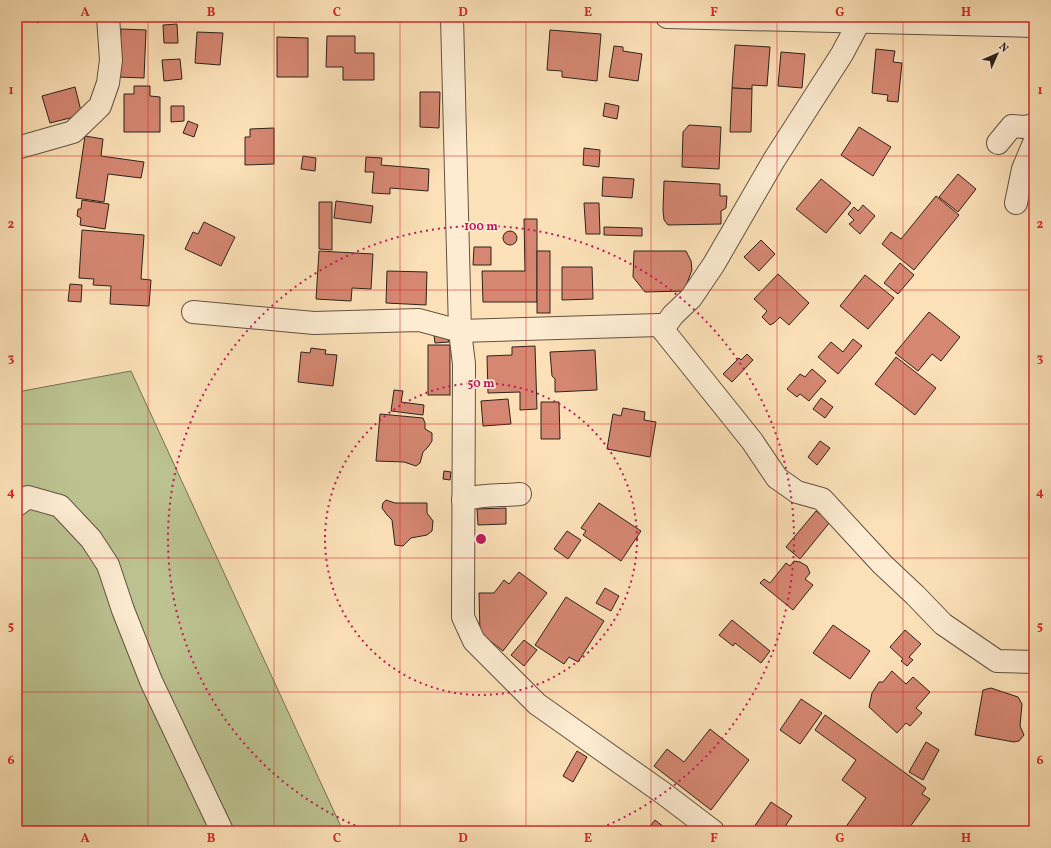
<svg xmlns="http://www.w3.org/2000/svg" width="1051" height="848" viewBox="0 0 1051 848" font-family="Vollkorn,serif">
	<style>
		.green { fill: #bcc391; stroke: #757256 }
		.building { fill: #d58772; stroke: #2e221b }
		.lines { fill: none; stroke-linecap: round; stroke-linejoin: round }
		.minor-casing { stroke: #625242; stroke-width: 24 }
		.minor { stroke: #fdecd1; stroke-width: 22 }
		.grid { fill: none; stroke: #d62828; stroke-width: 1; stroke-opacity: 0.55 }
		.ring { fill: none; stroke: #c2185b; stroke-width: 2; stroke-dasharray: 2 4 }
		.centre { fill: #c2185b; stroke: #fdecd1; stroke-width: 2 }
		.ring-label { font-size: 12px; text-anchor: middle; font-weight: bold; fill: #c2185b; stroke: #fdecd1; stroke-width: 3.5; stroke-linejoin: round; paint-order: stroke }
		.neatline { fill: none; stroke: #d62828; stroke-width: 1.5 }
		.grid-label { font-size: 13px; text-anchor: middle; font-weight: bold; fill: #d62828 }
	</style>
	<rect width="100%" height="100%" fill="#fce1b8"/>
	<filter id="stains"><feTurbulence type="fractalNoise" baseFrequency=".005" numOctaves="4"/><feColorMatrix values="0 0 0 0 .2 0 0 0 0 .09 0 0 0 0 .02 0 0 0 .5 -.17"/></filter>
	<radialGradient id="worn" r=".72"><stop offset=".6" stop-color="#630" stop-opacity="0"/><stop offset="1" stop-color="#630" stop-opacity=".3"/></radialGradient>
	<polygon class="green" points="131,371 343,831 17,831 17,392"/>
	<g class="building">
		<polygon points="31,17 42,17 38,23"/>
		<polygon points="177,24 178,43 164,43 163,25"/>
		<polygon points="121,29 146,30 144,78 118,77"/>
		<polygon points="550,30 601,34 597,81 562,77 562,71 547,70"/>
		<polygon points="197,32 223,33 220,65 195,63"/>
		<polygon points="327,36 355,36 355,53 374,53 374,80 343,80 343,67 326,67"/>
		<polygon points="277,37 308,38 308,77 277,77"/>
		<polygon points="735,45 770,47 767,86 752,85 752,89 732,88"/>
		<polygon points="614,46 623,47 623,51 642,54 638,81 609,77"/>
		<polygon points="876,49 895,51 893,62 902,63 898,102 887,101 888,95 872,93"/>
		<polygon points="781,52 805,54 802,88 778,86"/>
		<polygon points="180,59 182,79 164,81 162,60"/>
		<polygon points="134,86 150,86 150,96 160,97 160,132 124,132 124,94 134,94"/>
		<polygon points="75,87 82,115 50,123 42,96"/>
		<polygon points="732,88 752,89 751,132 730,132"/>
		<polygon points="420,92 440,92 439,128 420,127"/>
		<polygon points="605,103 619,106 617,119 603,116"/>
		<polygon points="171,106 184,106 184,121 171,122"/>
		<polygon points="188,121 198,125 194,137 183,133"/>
		<polygon points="689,125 721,127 719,169 682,167 683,132"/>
		<polygon points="859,127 891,147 873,176 841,155"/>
		<polygon points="274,128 274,164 245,165 245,137 250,137 250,129"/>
		<polygon points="85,136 103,139 101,156 144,162 141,178 108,174 104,202 76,198"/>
		<polygon points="584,148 600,150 599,167 583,165"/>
		<polygon points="303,156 316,158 315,171 301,169"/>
		<polygon points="366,157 382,158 381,165 429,169 428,191 390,188 390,194 372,193 374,172 365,172"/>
		<polygon points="958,174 976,189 958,212 939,197"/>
		<polygon points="603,177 634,179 632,198 602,196"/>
		<polygon points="821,179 851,203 826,233 796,209"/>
		<polygon points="664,181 720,184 720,196 727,196 726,208 721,211 721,224 668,225 664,220 663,210"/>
		<polygon points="936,196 959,215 914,270 882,244 891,232 901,239"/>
		<polygon points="82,200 109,204 105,229 80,225 81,218 77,216 78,209 81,209"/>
		<polygon points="336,201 373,206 371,223 334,218"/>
		<polygon points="319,202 332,202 332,250 319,249"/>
		<polygon points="584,203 599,203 600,234 586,234"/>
		<polygon points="863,205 875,216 860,234 849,224 854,220 848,214 854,207 858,211"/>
		<polygon points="524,219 537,219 537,302 483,302 482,271 525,271"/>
		<polygon points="204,222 235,237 221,266 185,249 193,232 198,234"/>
		<polygon points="604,227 642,228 642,236 604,235"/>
		<polygon points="82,230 144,235 141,279 151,280 149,306 110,304 111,286 93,285 94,279 79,278"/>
		<circle cx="510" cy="238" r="7"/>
		<polygon points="761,240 775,254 759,271 744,257"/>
		<polygon points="474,247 491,247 491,265 473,265"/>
		<polygon points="319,251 373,254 371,289 352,288 351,301 316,299"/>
		<rect x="537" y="251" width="13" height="62"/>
		<polygon points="634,251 686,251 691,261 692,270 684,291 645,292 633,277"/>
		<polygon points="900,263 914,275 898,294 884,283"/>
		<polygon points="562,267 592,267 593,299 562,300"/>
		<polygon points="387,271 427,272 426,305 386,303"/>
		<polygon points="778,274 809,303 789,325 780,317 774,323 770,325 762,317 767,311 754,299"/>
		<polygon points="865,275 894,298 868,329 840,306"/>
		<polygon points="70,284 82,285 81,302 68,301"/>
		<polygon points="929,312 960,337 941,361 932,354 918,371 895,353"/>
		<polygon points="448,335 449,342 435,343 434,336"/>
		<polygon points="853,339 862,346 838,374 818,357 831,342 843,352"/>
		<rect x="428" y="345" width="22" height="50"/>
		<polygon points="535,346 537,409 520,410 520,392 488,393 487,356 512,355 512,347"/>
		<polygon points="311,348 326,350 325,354 337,355 333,386 298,382 301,352 310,353"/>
		<polygon points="595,350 597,390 555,392 555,379 552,376 550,352"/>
		<polygon points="747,354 753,360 732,382 723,374 739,358 741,360"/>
		<polygon points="896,357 936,388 915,415 875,384"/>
		<polygon points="812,369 826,381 809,401 800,394 797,397 787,389 800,374 805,377"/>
		<polygon points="394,390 403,391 401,402 424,405 423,415 391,411"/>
		<polygon points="821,398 833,407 825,418 813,409"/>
		<polygon points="508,399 511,424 483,426 481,401"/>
		<polygon points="541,402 559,402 560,439 541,439"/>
		<polygon points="623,408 645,412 644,420 656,422 650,457 607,449 613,414 621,416"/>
		<polygon points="380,414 423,418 425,423 425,429 432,433 432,441 428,447 423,452 420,463 416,466 404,462 376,461"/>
		<polygon points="820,441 830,448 817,465 808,457"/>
		<polygon points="444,471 451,472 450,480 443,479"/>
		<polygon points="386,500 395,503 427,503 427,513 433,521 432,531 427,535 411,538 403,546 395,545 392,520 387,515 382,508 383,503"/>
		<polygon points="599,503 641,531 621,561 583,535 586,531 581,528"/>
		<polygon points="506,508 506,524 478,525 477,509"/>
		<polygon points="816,511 830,522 800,559 786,547"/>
		<polygon points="567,531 581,540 568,559 554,549"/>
		<polygon points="794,561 800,562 807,566 810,573 805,579 813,585 793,610 760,583 764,579 770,583 786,563 790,566"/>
		<polygon points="519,572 547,593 503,651 480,633 479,593 494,593 504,580 509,584"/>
		<polygon points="605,588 619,596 611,611 596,603"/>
		<polygon points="566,597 604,621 578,662 569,657 564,664 535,645"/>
		<polygon points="732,620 770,651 761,663 735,643 733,646 719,635"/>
		<polygon points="833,625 870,651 850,679 813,653"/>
		<polygon points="905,630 921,644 909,657 913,660 907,666 901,661 903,659 890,647"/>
		<polygon points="524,640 537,650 524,666 511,655"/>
		<polygon points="892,671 906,684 913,677 930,692 916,708 922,713 910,726 906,723 897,733 869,707 872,693 879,682 883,682"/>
		<polygon points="991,688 1018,697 1022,704 1020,726 1024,735 1019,741 1014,742 975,735 983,690"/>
		<polygon points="801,699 822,713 800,744 780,730"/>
		<polygon points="825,715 926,788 922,794 930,799 907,831 843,831 866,798 842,780 856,760 815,730"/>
		<polygon points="710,729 749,760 711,810 654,766 667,749 684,762"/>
		<polygon points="926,742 939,750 923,780 909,772"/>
		<polygon points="577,751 587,757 573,782 563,776"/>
		<polygon points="771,802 792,816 782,831 760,831 754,827"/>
		<polygon points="655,820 669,831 646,831"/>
	</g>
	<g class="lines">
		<g class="minor-casing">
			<g id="minor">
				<polyline points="452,17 460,331 464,364 463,617 474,641 537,704 663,793 713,831"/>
				<polyline points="667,17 1034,26"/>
				<polyline points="998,143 1012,126 1024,127 1034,125"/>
				<polyline points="17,148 73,132 100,106 108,83 111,60 108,17"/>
				<polyline points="1016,203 1023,169 1034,143"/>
				<polyline points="193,312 314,323 419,320 460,331 659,325 752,441 777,478 797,492 822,499 882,564 915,595 943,624 997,661 1034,662"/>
				<polyline points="663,329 673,315 691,298 714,264 774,160 842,54 859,22"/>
				<path d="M463 500C482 494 500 496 520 494"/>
				<polyline points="17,505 28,497 60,506 91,539 108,565 123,610 151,681 222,831"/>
			</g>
		</g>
		<use href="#minor" class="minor"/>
	</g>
	<path class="grid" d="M148 17V831M274 17V831M400 17V831M526 17V831M651 17V831M777 17V831M903 17V831M17 156H1034M17 290H1034M17 424H1034M17 558H1034M17 692H1034"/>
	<g class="ring">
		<circle cx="481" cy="539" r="156"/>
		<path d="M366 830A313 313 0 1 1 596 830"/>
	</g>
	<circle cx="481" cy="539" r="6" class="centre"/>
	<g class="ring-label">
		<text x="481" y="230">100 m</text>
		<text x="481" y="387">50 m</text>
	</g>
	<rect width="1051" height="848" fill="none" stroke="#fce1b8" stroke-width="44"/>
	<g transform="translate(997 54) rotate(45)" stroke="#fdecd1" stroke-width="3" paint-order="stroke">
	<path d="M0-3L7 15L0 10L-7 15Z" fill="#2e221b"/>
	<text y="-6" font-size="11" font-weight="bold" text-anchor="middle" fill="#2e221b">N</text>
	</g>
	<rect x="22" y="22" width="1007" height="804" class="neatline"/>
	<g class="grid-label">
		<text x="85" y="16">A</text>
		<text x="211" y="16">B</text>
		<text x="337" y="16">C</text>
		<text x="463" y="16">D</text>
		<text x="588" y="16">E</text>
		<text x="714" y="16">F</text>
		<text x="840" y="16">G</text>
		<text x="966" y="16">H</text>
		<text x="11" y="94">1</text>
		<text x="1040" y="94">1</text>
		<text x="11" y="228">2</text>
		<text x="1040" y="228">2</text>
		<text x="11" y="362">3</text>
		<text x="1040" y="362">3</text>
		<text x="11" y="496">4</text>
		<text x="1040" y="496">4</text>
		<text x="11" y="630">5</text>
		<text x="1040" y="630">5</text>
		<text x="11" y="764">6</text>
		<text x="1040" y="764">6</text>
		<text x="85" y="842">A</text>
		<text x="211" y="842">B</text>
		<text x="337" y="842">C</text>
		<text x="463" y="842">D</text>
		<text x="588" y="842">E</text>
		<text x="714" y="842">F</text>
		<text x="840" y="842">G</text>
		<text x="966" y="842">H</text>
	</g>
	<rect width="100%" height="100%" filter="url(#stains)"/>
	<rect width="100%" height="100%" fill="url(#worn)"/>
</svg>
